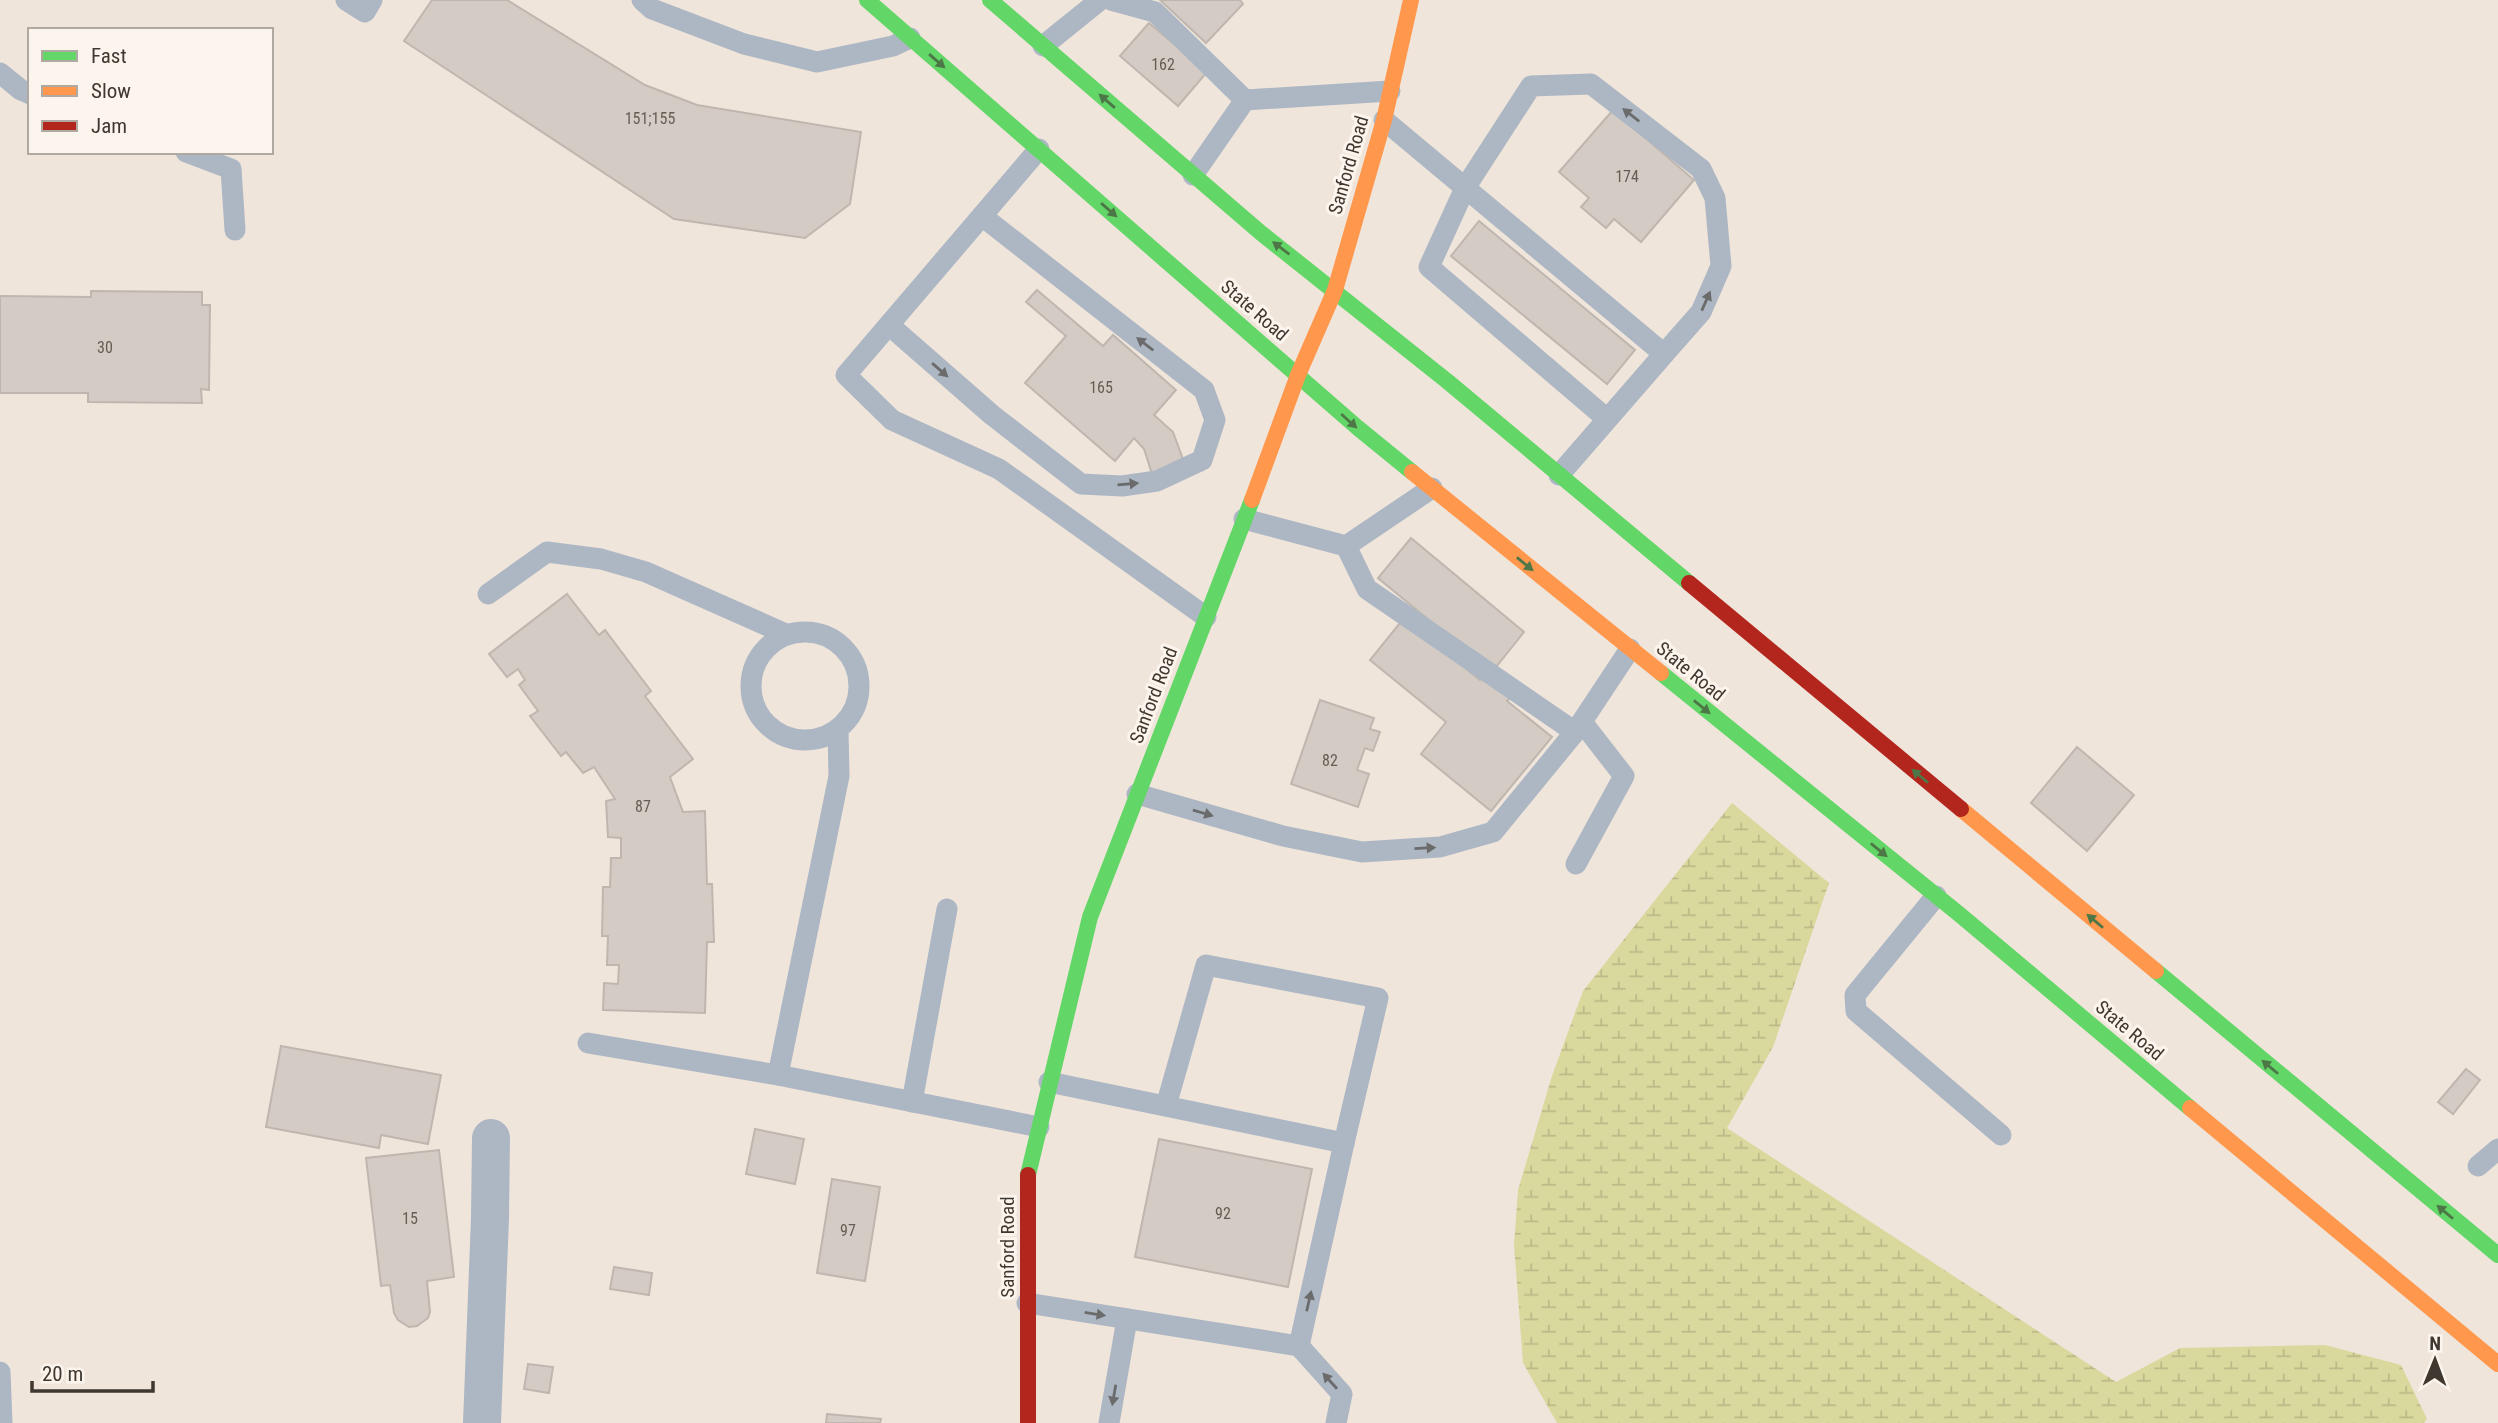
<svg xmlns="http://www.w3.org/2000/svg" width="2498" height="1423" viewBox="0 0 2498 1423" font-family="'Roboto Condensed',sans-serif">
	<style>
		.wetland { fill: url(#wetland-marsh) }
		.building { fill: #d4ccc4; stroke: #bfb7af; stroke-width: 2 }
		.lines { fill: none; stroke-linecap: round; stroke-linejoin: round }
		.lane { stroke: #adb7c4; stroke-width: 21 }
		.street { stroke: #adb7c4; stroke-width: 38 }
		.fast { stroke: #63d668; stroke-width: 16 }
		.slow { stroke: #ff974d; stroke-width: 16 }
		.jam { stroke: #b3261e; stroke-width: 16 }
		.oneway { fill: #4d7746 }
		.oneway2 { fill: #6b6b6b }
		.labels { text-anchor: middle; stroke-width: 6; stroke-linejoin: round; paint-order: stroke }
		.number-label { font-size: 16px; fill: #645d55 }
		.street-label { font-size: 19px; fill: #3f3830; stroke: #fcf5ed }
	</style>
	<defs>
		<pattern id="wetland-marsh" width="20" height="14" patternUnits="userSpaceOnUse" patternTransform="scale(1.75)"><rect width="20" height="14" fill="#d9d89d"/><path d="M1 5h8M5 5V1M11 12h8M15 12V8" fill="none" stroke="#bbba88"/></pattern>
	</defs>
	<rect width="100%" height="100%" fill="#f0e5db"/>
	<polygon class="wetland" points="1732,803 1829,883 1773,1047 1727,1128 2116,1382 2180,1348 2325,1345 2401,1365 2427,1419 2424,1423 1557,1423 1523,1363 1514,1245 1518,1190 1552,1076 1583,991"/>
	<g class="building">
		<polygon points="432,0 507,0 645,85 697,105 861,132 850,204 805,238 674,219 404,41"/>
		<polygon points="1160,0 1240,0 1243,4 1206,43"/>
		<polygon points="1149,23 1207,72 1178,106 1120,56"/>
		<polygon points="1613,110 1694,180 1641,242 1614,219 1606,228 1581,207 1589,198 1559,172"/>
		<polygon points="1479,221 1635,350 1607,384 1451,256"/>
		<polygon points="1037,290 1103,346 1113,335 1176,390 1154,415 1173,432 1184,462 1153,477 1144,449 1134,438 1115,461 1025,383 1066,336 1026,302"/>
		<polygon points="91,291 202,292 202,305 210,305 209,390 201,389 202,403 88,402 88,393 0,393 0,296 91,297"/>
		<polygon points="1411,538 1524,632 1492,672 1378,578"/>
		<polygon points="567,594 599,635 605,630 651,691 645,696 693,759 670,777 683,812 705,811 707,884 712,884 714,942 707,942 705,1013 603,1010 604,983 618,984 619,965 607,965 608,936 602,936 603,887 610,887 611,858 621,858 621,838 608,837 606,801 615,799 594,767 583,773 566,752 561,756 530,716 538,711 519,685 525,680 518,669 507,677 489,654"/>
		<polygon points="1404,618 1480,680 1484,675 1511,697 1507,701 1552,737 1491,811 1421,754 1446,722 1370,660"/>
		<polygon points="1320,700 1374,718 1370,729 1380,732 1373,751 1365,748 1357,770 1369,774 1358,807 1291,784"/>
		<polygon points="2077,747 2134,795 2087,851 2031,803"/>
		<polygon points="281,1046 441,1075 428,1144 381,1135 379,1148 266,1127"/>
		<polygon points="2466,1069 2480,1080 2453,1114 2438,1102"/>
		<polygon points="755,1129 804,1139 795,1184 746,1174"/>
		<polygon points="1159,1139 1312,1169 1288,1287 1135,1257"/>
		<polygon points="439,1150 454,1277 427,1281 430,1312 428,1318 417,1326 409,1327 398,1320 394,1313 390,1285 381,1286 366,1158"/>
		<polygon points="832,1179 880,1187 865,1281 817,1273"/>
		<polygon points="614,1267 652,1273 649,1295 610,1289"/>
		<polygon points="528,1364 553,1367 549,1393 524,1389"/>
		<polygon points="827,1414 881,1419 880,1423 826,1423"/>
	</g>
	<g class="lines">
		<g class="lane">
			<polyline points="346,0 365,12 372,0"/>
			<polyline points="642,0 652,9 744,44 817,62 893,46 910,38"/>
			<polyline points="1111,0 1155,12 1245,100 1193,175"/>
			<polyline points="1043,46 1100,0"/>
			<polyline points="0,73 21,90 30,94"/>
			<polyline points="1245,100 1390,91"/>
			<polyline points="1384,120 1664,354 1559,475"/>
			<polyline points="1039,149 846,375 892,420 999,469 1206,617"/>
			<polyline points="186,152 231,169 235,230"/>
			<polyline points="889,325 992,415 1081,484 1122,486 1157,481 1202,460 1215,420 1204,390 982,216"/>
			<polyline points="1607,419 1429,267 1465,188 1531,86 1591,84 1701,169 1715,198 1721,266 1701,312 1664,354"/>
			<polyline points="1244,519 1346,546 1432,488"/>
			<polyline points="1346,546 1367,589 1575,732 1630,649"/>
			<polyline points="488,594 547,552 601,559 646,572 786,634"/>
			<circle cx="805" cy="686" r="54"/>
			<polyline points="838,730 839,776 778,1075 1039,1127"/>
			<polyline points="1137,794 1283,836 1362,852 1440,847 1493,832 1575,732"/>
			<polyline points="1576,864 1624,776 1582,722"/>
			<polyline points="1936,896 1855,995 1856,1011 2001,1135"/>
			<polyline points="588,1043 778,1075"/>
			<polyline points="1049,1082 1344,1143 1378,998 1206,965 1166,1106"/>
			<polyline points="912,1102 947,909"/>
			<polyline points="2478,1166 2498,1149"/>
			<polyline points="1027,1303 1299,1346 1344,1143"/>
			<polyline points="1299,1346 1342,1394 1336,1423"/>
			<polyline points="0,1372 2,1423"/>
			<polyline points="1109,1423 1127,1319"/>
		</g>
		<polyline class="street" points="482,1423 490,1218 491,1138"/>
		<g class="fast">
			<polyline points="867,0 1358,428 1412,472"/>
			<polyline points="990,0 1261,233 1447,381 1689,583"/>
			<polyline points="1661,673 1959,914 2190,1108"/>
			<polyline points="2156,971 2498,1255"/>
			<polyline points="1028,1175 1090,917 1252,500"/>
		</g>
		<g class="slow">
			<polyline points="1412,472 1661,673"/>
			<polyline points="1252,500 1298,375 1335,290 1384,120 1411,0"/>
			<polyline points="1961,809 2156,971"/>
			<polyline points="2190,1108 2498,1364"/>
		</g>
		<g class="jam">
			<polyline points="1689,583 1961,809"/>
			<polyline points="1028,1175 1028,1423"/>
		</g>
	</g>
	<defs><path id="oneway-solid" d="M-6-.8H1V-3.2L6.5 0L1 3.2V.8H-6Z" transform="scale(1.75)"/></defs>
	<g class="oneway">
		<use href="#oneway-solid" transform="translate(937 61) rotate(41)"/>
		<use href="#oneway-solid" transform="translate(1107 101) rotate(-139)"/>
		<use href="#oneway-solid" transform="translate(1109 210) rotate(41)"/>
		<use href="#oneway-solid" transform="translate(1281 248) rotate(-143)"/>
		<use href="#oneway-solid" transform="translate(1349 421) rotate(42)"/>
		<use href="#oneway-solid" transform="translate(1525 564) rotate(39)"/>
		<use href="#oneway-solid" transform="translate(1702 707) rotate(39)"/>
		<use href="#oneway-solid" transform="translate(1920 776) rotate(-140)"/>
		<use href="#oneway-solid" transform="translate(1879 850) rotate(39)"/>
		<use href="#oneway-solid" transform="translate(2095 921) rotate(-140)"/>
		<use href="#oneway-solid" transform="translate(2270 1067) rotate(-140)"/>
		<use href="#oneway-solid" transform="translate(2445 1212) rotate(-140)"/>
	</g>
	<g class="oneway2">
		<use href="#oneway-solid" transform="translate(1631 115) rotate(-142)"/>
		<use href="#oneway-solid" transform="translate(1706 301) rotate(-66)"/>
		<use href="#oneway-solid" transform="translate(1145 344) rotate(-142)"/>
		<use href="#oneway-solid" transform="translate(940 370) rotate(41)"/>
		<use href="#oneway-solid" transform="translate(1128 484) rotate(-5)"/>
		<use href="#oneway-solid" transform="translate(1203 813) rotate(16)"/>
		<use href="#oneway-solid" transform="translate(1425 848) rotate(-3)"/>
		<use href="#oneway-solid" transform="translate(1309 1301) rotate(-77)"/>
		<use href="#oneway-solid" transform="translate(1095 1314) rotate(9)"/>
		<use href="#oneway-solid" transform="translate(1330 1381) rotate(-132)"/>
		<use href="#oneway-solid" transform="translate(1114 1395) rotate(100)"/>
	</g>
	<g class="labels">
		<g class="number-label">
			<text x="1163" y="70">162</text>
			<text x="650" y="124">151;155</text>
			<text x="1627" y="182">174</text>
			<text x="105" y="353">30</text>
			<text x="1101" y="393">165</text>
			<text x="1330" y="766">82</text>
			<text x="643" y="812">87</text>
			<text x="1223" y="1219">92</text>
			<text x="410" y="1224">15</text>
			<text x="848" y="1236">97</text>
		</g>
		<g class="street-label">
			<text transform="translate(1348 165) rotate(-74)" y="7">Sanford Road</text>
			<text transform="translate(1255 310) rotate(41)" y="7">State Road</text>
			<text transform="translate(1691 671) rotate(39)" y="7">State Road</text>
			<text transform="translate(1153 695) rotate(-69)" y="7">Sanford Road</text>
			<text transform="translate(2130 1030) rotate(40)" y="7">State Road</text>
			<text transform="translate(1007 1247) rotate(-90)" y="7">Sanford Road</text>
		</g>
	</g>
	<rect x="28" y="28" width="245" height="126" fill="#fcf5ed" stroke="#b0a9a1" stroke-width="2"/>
	<rect x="42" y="51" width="35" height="10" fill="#63d668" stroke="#b0a9a1" stroke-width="2"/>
	<text x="91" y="63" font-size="21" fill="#3f3830">Fast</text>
	<rect x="42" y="86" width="35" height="10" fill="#ff974d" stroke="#b0a9a1" stroke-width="2"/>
	<text x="91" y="98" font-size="21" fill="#3f3830">Slow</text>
	<rect x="42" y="121" width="35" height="10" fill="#b3261e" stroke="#b0a9a1" stroke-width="2"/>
	<text x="91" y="133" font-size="21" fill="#3f3830">Jam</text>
	<g transform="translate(2435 1360) rotate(1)" stroke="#fcf5ed" stroke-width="5" paint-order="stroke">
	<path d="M0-5L12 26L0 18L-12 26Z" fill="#3f3830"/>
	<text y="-10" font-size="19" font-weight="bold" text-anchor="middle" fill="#3f3830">N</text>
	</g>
	<path d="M32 1381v10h121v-10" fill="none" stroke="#3f3830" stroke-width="3.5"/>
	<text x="42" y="1381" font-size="21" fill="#3f3830" stroke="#fcf5ed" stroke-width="5" paint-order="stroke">20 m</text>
</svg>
